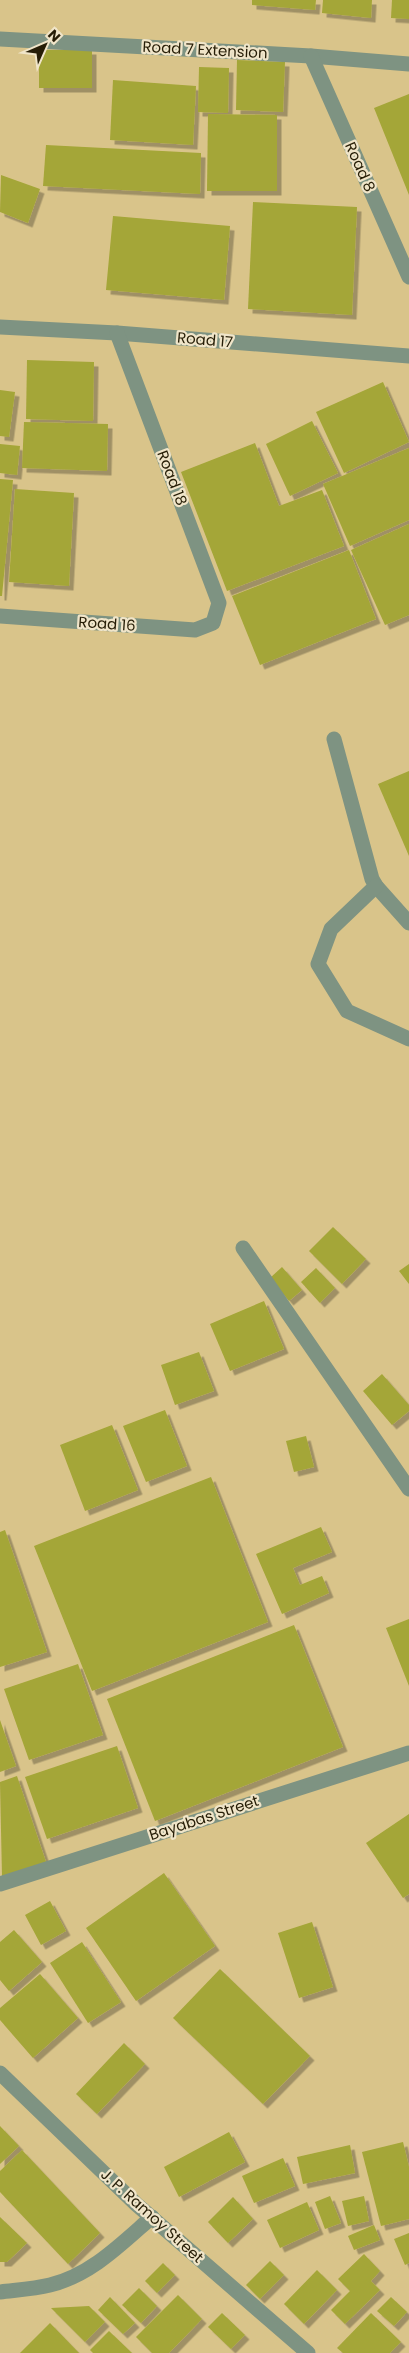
<svg xmlns="http://www.w3.org/2000/svg" width="409" height="2353" viewBox="0 0 409 2353" font-family="Poppins,sans-serif">
	<style>
		.building { fill: #a4a637; filter: url(#shadow) }
		.lines { fill: none; stroke-linecap: round; stroke-linejoin: round }
		.minor { stroke: #7e9382; stroke-width: 15 }
		.labels { text-anchor: middle; stroke-width: 4.5; stroke-linejoin: round; paint-order: stroke }
		.street-label { font-size: 15px; fill: #261d06; stroke: #f0e5c9 }
	</style>
	<defs>
		<filter id="shadow"><feDropShadow dx="4.5" dy="4.5" stdDeviation="0" flood-color="#0004"/></filter>
	</defs>
	<rect width="100%" height="100%" fill="#d9c48a"/>
	<g class="building">
		<polygon points="252,0 316,0 315,10 252,5"/>
		<polygon points="323,0 372,0 371,18 322,13"/>
		<polygon points="392,0 409,0 409,19 391,18"/>
		<rect x="39" y="50" width="53" height="38"/>
		<polygon points="237,60 285,62 283,112 236,110"/>
		<polygon points="199,67 229,68 228,113 198,112"/>
		<polygon points="113,80 196,86 193,145 110,140"/>
		<polygon points="409,94 409,195 374,108"/>
		<polygon points="208,114 277,115 277,191 207,191"/>
		<polygon points="46,145 201,153 200,194 43,186"/>
		<polygon points="1,175 40,189 28,223 0,212"/>
		<polygon points="253,202 357,207 352,315 248,309"/>
		<polygon points="113,216 230,226 224,300 106,290"/>
		<polygon points="27,360 94,362 93,421 26,419"/>
		<polygon points="383,382 409,442 344,473 316,412"/>
		<polygon points="0,390 15,392 9,437 0,436"/>
		<polygon points="312,421 338,473 290,496 266,444"/>
		<polygon points="24,422 108,424 107,471 22,468"/>
		<polygon points="255,443 279,506 322,490 344,546 227,591 181,472"/>
		<polygon points="0,444 20,446 17,475 0,473"/>
		<polygon points="409,448 409,520 350,546 323,484"/>
		<polygon points="0,479 13,480 2,596 0,596"/>
		<polygon points="15,489 74,493 69,586 9,582"/>
		<polygon points="409,524 409,615 385,625 351,550"/>
		<polygon points="349,550 376,619 260,665 232,596"/>
		<polygon points="409,771 409,856 378,784"/>
		<polygon points="333,1227 366,1259 342,1284 309,1251"/>
		<polygon points="409,1264 409,1284 399,1271"/>
		<polygon points="282,1267 302,1290 289,1301 270,1278"/>
		<polygon points="316,1268 335,1288 320,1303 301,1282"/>
		<polygon points="264,1301 284,1349 230,1371 210,1324"/>
		<polygon points="199,1352 214,1391 175,1405 161,1365"/>
		<polygon points="382,1374 409,1405 409,1411 392,1425 363,1391"/>
		<polygon points="165,1410 187,1466 146,1482 123,1426"/>
		<polygon points="112,1425 138,1490 85,1511 60,1445"/>
		<polygon points="306,1436 314,1467 294,1472 286,1441"/>
		<polygon points="211,1477 268,1622 92,1691 34,1546"/>
		<polygon points="321,1527 332,1552 293,1568 300,1585 322,1576 329,1593 282,1614 256,1554"/>
		<polygon points="5,1530 47,1652 0,1667 0,1532"/>
		<polygon points="409,1619 409,1686 386,1628"/>
		<polygon points="294,1625 343,1747 155,1821 107,1699"/>
		<polygon points="78,1664 103,1735 29,1760 4,1689"/>
		<polygon points="0,1720 16,1766 0,1772"/>
		<polygon points="117,1746 138,1808 47,1839 25,1777"/>
		<polygon points="17,1776 46,1862 2,1877 0,1782"/>
		<polygon points="409,1814 409,1894 403,1898 366,1843"/>
		<polygon points="164,1873 215,1946 136,2001 86,1928"/>
		<polygon points="50,1901 66,1931 41,1945 25,1915"/>
		<polygon points="312,1922 333,1987 299,1998 278,1933"/>
		<polygon points="14,1930 42,1962 9,1991 0,1980 0,1942"/>
		<polygon points="82,1942 121,2002 88,2023 50,1963"/>
		<polygon points="220,1969 310,2056 263,2104 173,2018"/>
		<polygon points="40,1974 78,2018 33,2058 0,2020 0,2008"/>
		<polygon points="124,2043 145,2064 97,2114 76,2094"/>
		<polygon points="0,2126 19,2146 0,2164"/>
		<polygon points="229,2132 245,2162 179,2197 164,2167"/>
		<polygon points="403,2142 409,2167 409,2219 381,2226 362,2152"/>
		<polygon points="350,2145 355,2173 303,2184 297,2157"/>
		<polygon points="22,2150 100,2233 68,2264 0,2192 0,2171"/>
		<polygon points="283,2158 295,2186 254,2203 242,2176"/>
		<polygon points="330,2196 341,2223 325,2229 315,2202"/>
		<polygon points="364,2196 369,2221 348,2226 342,2201"/>
		<polygon points="233,2197 253,2219 228,2243 208,2222"/>
		<polygon points="307,2202 319,2230 280,2248 267,2220"/>
		<polygon points="0,2217 27,2243 7,2262 0,2262"/>
		<polygon points="374,2225 380,2240 354,2250 348,2236"/>
		<polygon points="409,2233 409,2263 405,2265 394,2239"/>
		<polygon points="364,2254 380,2271 371,2281 380,2290 345,2324 331,2310 350,2291 338,2279"/>
		<polygon points="270,2261 284,2275 260,2299 246,2285"/>
		<polygon points="163,2263 175,2275 157,2293 145,2281"/>
		<polygon points="317,2270 337,2290 304,2324 284,2304"/>
		<polygon points="139,2288 157,2306 141,2323 122,2305"/>
		<polygon points="178,2295 202,2319 169,2353 152,2353 136,2337"/>
		<polygon points="110,2297 135,2323 123,2334 98,2310"/>
		<polygon points="391,2297 407,2312 394,2326 377,2311"/>
		<polygon points="89,2306 105,2322 85,2342 51,2308"/>
		<polygon points="222,2313 245,2335 231,2349 208,2327"/>
		<polygon points="371,2313 401,2342 390,2353 343,2353 337,2348"/>
		<polygon points="50,2323 79,2353 20,2353"/>
		<polygon points="109,2331 132,2353 93,2353 90,2350"/>
	</g>
	<g class="lines">
		<g class="minor">
			<polyline points="0,39 311,56 409,64"/>
			<polyline points="311,56 409,277"/>
			<polyline points="0,327 117,333 409,356"/>
			<polyline points="0,616 195,630 213,623 219,603 117,333"/>
			<polyline points="334,739 372,879 376,886 409,923"/>
			<polyline points="376,886 331,929 318,964 347,1011 409,1039"/>
			<polyline points="243,1248 409,1489"/>
			<polyline points="0,1884 409,1753"/>
			<polyline points="0,2073 136,2204 308,2353"/>
			<path d="M0 2292C16 2290 34 2289 50 2285 91 2275 121 2244 152 2217"/>
		</g>
	</g>
	<g class="labels">
		<g class="street-label">
			<text transform="translate(205 50) rotate(3)" y="5">Road 7 Extension</text>
			<text transform="translate(360 167) rotate(66)" y="5">Road 8</text>
			<text transform="translate(205 340) rotate(5)" y="5">Road 17</text>
			<text transform="translate(172 478) rotate(69)" y="5">Road 18</text>
			<text transform="translate(107 624) rotate(4)" y="5">Road 16</text>
			<text transform="translate(204 1818) rotate(-18)" y="5">Bayabas Street</text>
			<text transform="translate(152 2216) rotate(42)" y="5">J. P. Ramoy Street</text>
		</g>
	</g>
	<g transform="translate(45 45) rotate(45)" stroke="#f0e5c9" stroke-width="4" paint-order="stroke">
	<path d="M0-4L9 19L0 12L-9 19Z" fill="#261d06"/>
	<text y="-8" font-size="14" font-weight="bold" text-anchor="middle" fill="#261d06">N</text>
	</g>
</svg>
